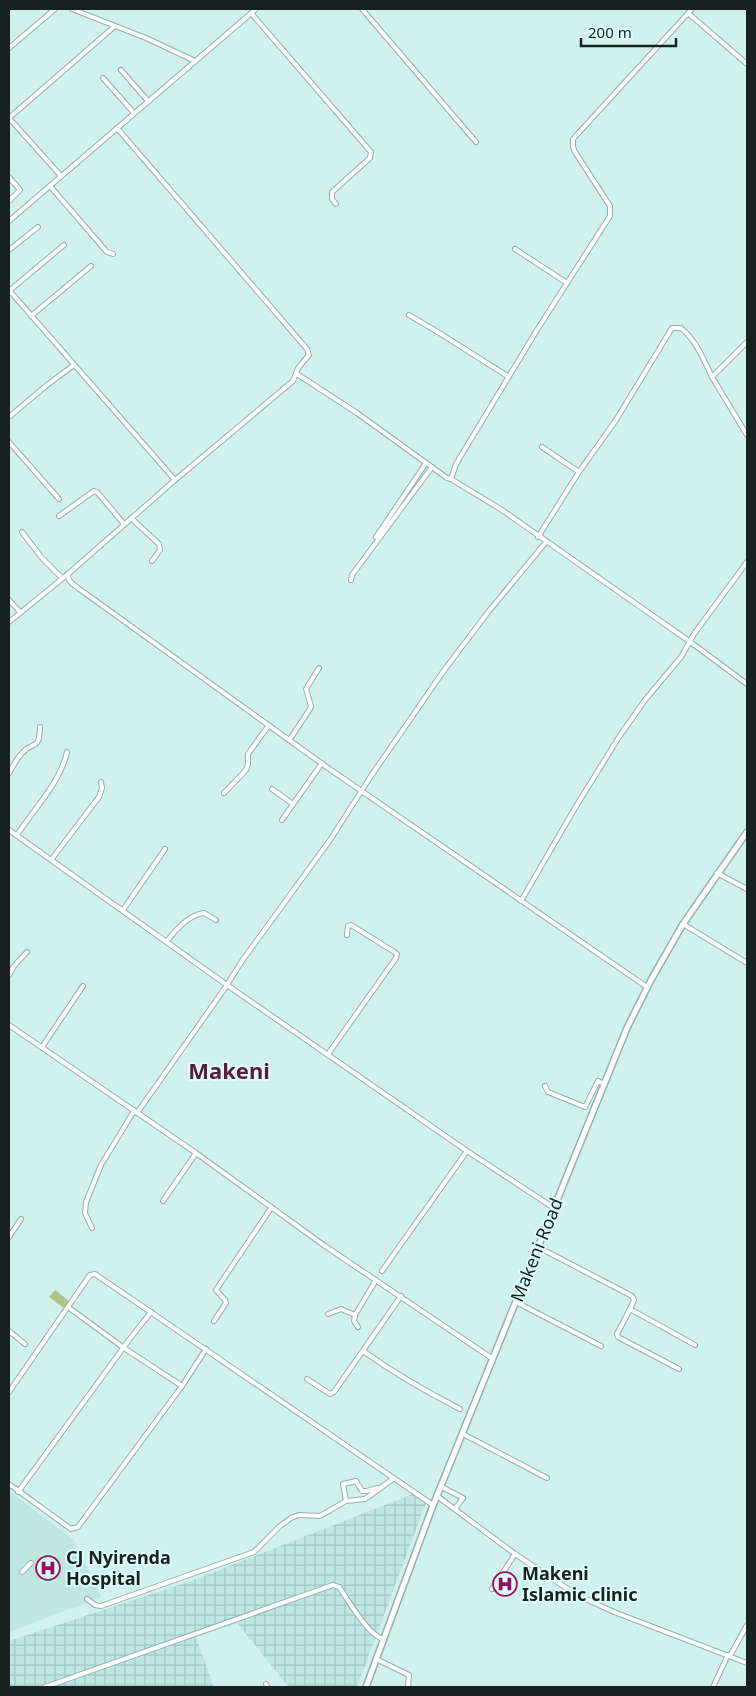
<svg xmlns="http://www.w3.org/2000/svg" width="756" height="1696" viewBox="0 0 756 1696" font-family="'Noto Sans',sans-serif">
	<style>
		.built { fill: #bee7e1 }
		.industrial { fill: url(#industrial-grid) }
		.pitch { fill: #b2c28b }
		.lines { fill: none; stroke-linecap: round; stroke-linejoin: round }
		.minor-casing { stroke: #93b1ad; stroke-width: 6 }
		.major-casing { stroke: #93b1ad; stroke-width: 8 }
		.minor { stroke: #fff; stroke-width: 4 }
		.major { stroke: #fff; stroke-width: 5 }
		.labels { text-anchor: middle; stroke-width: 4; stroke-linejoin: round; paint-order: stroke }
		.street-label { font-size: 18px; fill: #162120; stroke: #defefa }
		.poi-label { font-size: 18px; font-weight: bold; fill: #162120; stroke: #defefa; text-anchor: start }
		.district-label { font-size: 22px; font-weight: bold; fill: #5a1c3e; stroke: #defefa }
	</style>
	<defs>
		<pattern id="industrial-grid" width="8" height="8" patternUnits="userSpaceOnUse" patternTransform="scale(1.25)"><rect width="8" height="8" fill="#bee7e1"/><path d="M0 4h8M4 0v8" fill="none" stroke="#a3c6c1"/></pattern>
	</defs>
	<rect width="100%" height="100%" fill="#d1f1ed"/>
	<polygon class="built" points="9,1491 74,1540 101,1597 9,1632"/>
	<polygon class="industrial" points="413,1494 426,1503 357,1687 289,1687 237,1623 196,1637 214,1687 9,1687 9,1641 191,1581"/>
	<polygon class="pitch" points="55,1290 69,1301 64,1308 49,1297"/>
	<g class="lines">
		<g class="minor-casing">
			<g id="minor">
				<polyline points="72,9 146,38 195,61"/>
				<polyline points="362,9 476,142"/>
				<polyline points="692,9 573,139 573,147 575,152 610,206 610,216 537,330 456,464 451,479 502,510 689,641 747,684"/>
				<polyline points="251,13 371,152 370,158 332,192 332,199 336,204"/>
				<polyline points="688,13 747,64"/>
				<polyline points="9,48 55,9"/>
				<polyline points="121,70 148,101"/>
				<polyline points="103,78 134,113"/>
				<polyline points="9,118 115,26"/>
				<polyline points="9,118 61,176"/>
				<polyline points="9,177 20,190 9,201"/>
				<polyline points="50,186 107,252 113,254"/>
				<polyline points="9,221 256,9"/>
				<polyline points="515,249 567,283"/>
				<polyline points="9,250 38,227"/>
				<polyline points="9,290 175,480"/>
				<polyline points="9,291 64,245"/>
				<polyline points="409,315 441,334 509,377"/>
				<polyline points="31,316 91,266"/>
				<polyline points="297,374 357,413 447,478 451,479"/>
				<polyline points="712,377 747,435"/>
				<polyline points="9,417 47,385 74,365"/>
				<polyline points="9,442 59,499"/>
				<polyline points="542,447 579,472"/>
				<polyline points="59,516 94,491 97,492 124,524"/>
				<polyline points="131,518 159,544 160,550 152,561"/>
				<polyline points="22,532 42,558 62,578"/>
				<polyline points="376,537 426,463"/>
				<path d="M538 537 579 472 616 420 672 328H681C696 340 704 360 712 377L747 342"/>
				<path d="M68 574C67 581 73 584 78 588L328 768 647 987"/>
				<polyline points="351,580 352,575 432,467"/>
				<polyline points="9,600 20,612"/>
				<polyline points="9,622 68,574 175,480 293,381 298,368 309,355 307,349 117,128"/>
				<polyline points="290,739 310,709 311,706 306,689 319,668"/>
				<path d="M9 773C13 766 17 758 23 752 36 740 39 750 40 727"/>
				<polyline points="272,789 293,804"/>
				<polyline points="224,793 246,770 248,764 248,754 269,725"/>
				<polyline points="282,820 322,763"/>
				<polyline points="9,830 227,985 467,1151 554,1208"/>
				<path d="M17 835C34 809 60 783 67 752"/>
				<polyline points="51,860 99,797 102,788 101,782"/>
				<polyline points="717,873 747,889"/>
				<polyline points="521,901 575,808 619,737 645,700 681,657 694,634 747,562"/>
				<polyline points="123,910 165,849"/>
				<polyline points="683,924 747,963"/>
				<path d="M167 941C175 930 190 914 204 913L216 920"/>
				<polyline points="9,975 14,966 27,952"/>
				<polyline points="9,1025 196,1153 325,1246 493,1359"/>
				<polyline points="42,1047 83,986"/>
				<polyline points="328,1054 396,958 397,954 393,951 351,925 348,926 347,935"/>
				<polyline points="545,1086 548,1092 585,1107 598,1081 604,1084"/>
				<polyline points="137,1113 225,988 242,961 330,840 371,776 445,669 489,611 546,542"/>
				<polyline points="163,1201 196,1153"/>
				<polyline points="92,1228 85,1213 86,1202 101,1165 134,1111"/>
				<polyline points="9,1237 21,1219"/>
				<polyline points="538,1247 632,1296 634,1300 630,1309 695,1345"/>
				<polyline points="382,1271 467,1151"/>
				<polyline points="516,1302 601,1346"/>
				<polyline points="630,1309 617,1334 618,1337 679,1369"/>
				<polyline points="328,1314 341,1309 355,1315"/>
				<polyline points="214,1321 226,1303 225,1300 216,1290 271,1208"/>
				<polyline points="358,1327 354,1321 355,1315 376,1280"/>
				<polyline points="9,1331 25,1344"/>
				<path d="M363 1351C394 1373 427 1392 460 1409"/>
				<polyline points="307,1379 330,1394 334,1392 401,1296"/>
				<polyline points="182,1386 206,1349"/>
				<polyline points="9,1392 90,1275 95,1274 433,1505"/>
				<polyline points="463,1434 547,1478"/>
				<polyline points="9,1484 71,1529 78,1527 182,1386 124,1348 68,1307"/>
				<polyline points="442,1487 463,1498 455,1509"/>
				<polyline points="18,1492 129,1340 151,1312"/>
				<polyline points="437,1496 515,1554 577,1595 614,1612 747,1663"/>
				<polyline points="346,1501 343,1484 356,1481 362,1491 367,1491 377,1488"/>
				<polyline points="22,1572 31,1563"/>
				<polyline points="492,1589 515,1554"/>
				<polyline points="87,1599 95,1605 101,1606 254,1552 280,1526 291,1518 299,1515 320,1516 346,1501 365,1499 393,1479"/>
				<polyline points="730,1656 747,1625"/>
				<polyline points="376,1659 409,1675 408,1687"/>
				<polyline points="266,1684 267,1687"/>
				<path d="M45 1687 333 1585 339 1587C349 1601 367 1634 383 1639"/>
				<polyline points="713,1687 728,1655"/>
			</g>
		</g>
		<g class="major-casing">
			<polyline id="major" points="366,1687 432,1508 627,1028 651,980 683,924 747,832"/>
		</g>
		<use href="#minor" class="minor"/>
		<use href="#major" class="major"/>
	</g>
	<defs>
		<g id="hospital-ring" transform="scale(1.25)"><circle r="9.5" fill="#defefa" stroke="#970e64" stroke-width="1.5"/><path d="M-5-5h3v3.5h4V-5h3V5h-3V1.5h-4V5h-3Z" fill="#970e64"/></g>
	</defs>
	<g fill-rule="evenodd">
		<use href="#hospital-ring" x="48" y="1568"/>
		<use href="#hospital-ring" x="505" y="1584"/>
	</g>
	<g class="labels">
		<g class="street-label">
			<text transform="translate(537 1250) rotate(-68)" y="6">Makeni Road</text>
		</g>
		<g class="poi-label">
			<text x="66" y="1564">CJ Nyirenda<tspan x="66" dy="21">Hospital</tspan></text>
			<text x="522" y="1580">Makeni<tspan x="522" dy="21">Islamic clinic</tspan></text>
		</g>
		<g class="district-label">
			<text x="229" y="1079">Makeni</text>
		</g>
	</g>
	<rect width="756" height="1696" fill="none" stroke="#162120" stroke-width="20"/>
	<path d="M581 38v8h95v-8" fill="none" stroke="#162120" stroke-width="2.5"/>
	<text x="588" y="38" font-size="15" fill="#162120" stroke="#defefa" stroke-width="4" paint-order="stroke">200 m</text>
</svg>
